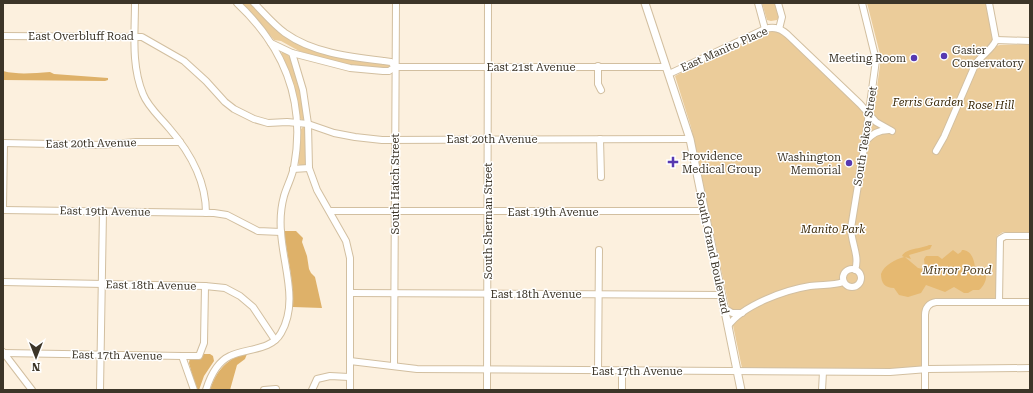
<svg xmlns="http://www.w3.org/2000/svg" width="1033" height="393" viewBox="0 0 1033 393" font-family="'Roboto Serif',serif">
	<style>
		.green { fill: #ebcc9a }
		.forest { fill: #deb169 }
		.water { fill: #e6b971 }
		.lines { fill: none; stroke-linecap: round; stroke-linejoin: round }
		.minor-casing { stroke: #d2bfa0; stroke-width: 8 }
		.major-casing { stroke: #d2bfa0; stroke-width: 9 }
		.minor { stroke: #fff; stroke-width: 6 }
		.major { stroke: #fff; stroke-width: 7 }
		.poi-dot { fill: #5739b1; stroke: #fff; stroke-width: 1.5 }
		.labels { text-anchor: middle; stroke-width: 3; stroke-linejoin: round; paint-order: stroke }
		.street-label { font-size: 11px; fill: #3c3528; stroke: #fff }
		.poi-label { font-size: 11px; fill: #3c3528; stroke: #fff; text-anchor: start }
		.park-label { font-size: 11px; font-style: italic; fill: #3c2a09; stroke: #fff }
		.water-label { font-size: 12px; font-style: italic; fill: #4f3c1c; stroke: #fff }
	</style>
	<rect width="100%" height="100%" fill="#fcf0de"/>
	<g class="green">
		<polygon points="241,3 250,3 272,25 301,44 390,65 390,68 355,66 330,61 299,51 281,41 274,40 257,19"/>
		<polygon points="762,3 775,3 779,17 777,20 771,21 767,20"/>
		<polygon points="867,3 986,3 996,46 1000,45 1030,44 1030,232 1003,232 997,236 997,295 995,299 929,302 922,366 920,367 893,370 742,368 691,127 675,76 719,53 769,30 780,31 873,116 881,58"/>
		<path d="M284 51C299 63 302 101 305 120L303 121 300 118 295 90 290 74 281 53Z"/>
		<polygon points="303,127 306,127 305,149 307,164 306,166 300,166 298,163 301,129"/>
	</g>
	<g class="forest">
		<path d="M3 71C18 75 34 73 50 72L54 74 108 78V80L105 81 3 80Z"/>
		<path d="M284 231H296L303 238 302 242 307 256 309 269 311 273 315 277 322 308 293 307C294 281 287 257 284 231Z"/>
		<polygon points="204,354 210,354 213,356 214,361 204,376 199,390 196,390 189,363 190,357"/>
		<path d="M247 354 245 359 237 365 230 390H210C216 371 228 357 247 354Z"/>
	</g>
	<path class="water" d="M929 245H932L930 249 909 255 911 259 905 257 918 268 923 269 925 268 924 259 926 256H938L942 259 953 250 958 254 961 252 962 250C971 250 974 259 975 267L986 275C987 280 983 287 979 290H973L968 293H964L954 287 945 292 926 285 921 293 908 297 899 295 894 288C885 288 881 283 881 274 884 265 896 259 904 257L902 256C906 248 921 249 929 245Z"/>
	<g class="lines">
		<g class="minor-casing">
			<g id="minor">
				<path d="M135 3C135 33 131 65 143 94 148 107 160 117 169 128 189 151 206 181 206 213"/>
				<path d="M254 3C264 13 273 24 285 33 313 53 350 57 384 61L391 62 395 67"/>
				<polyline points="758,3 765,29"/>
				<polyline points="778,3 782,17 779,29"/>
				<polyline points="989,3 996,40"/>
				<polyline points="3,36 142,37 184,61 206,81 225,102 234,109 254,119 268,123 287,122 308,124 334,133 355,137 382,140 690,139"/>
				<polyline points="996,40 1030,41"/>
				<polyline points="271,43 292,53 350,68 383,71 389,71 395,67 666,67"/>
				<polyline points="292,53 303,90 308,124 309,168 317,190 346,241 350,258 350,390"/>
				<polyline points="598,66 598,84 601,90"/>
				<path d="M669 74 765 29C775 26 782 29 790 37L860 104 876 122 892 131"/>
				<polyline points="600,139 601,177"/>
				<path d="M865 142C872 134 878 130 889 130"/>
				<polyline points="3,143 101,145 136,142 180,142"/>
				<path d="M936 151 944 137 975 65C981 55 992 50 996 40"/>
				<polyline points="293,169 309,168"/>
				<polyline points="3,207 4,143"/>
				<polyline points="3,210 214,213 227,215 258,231 281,232"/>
				<polyline points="330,211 704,211"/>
				<circle cx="852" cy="278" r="9"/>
				<path d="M855 270C860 256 851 243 851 228L865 142 876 60 862 3"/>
				<polyline points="3,282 205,286 225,288 240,296 253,307 275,340"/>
				<polyline points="351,293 721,295"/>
				<polyline points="999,302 1000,239 1005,236 1030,236"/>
				<polyline points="724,308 732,313 742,313"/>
				<path d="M728 326C743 305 785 290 810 286 821 284 833 286 843 282"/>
				<polyline points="3,352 32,390"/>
				<polyline points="3,353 182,356"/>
				<polyline points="350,361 417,369 890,372 928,369 1030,368"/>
				<polyline points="394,366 396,3"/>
				<polyline points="598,371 599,250"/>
				<polyline points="622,371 622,390"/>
				<polyline points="100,390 103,211"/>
				<polyline points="194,390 182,356 199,356 204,343 205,286"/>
				<path d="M206 390C210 377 217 362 230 356 246 348 271 351 281 333 299 302 283 266 281 232 280 220 281 207 284 196 287 186 292 177 294 167 306 102 284 47 237 3"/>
				<polyline points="264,390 276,389"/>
				<polyline points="312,390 317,379 330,376 349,377"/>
				<polyline points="487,390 488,3"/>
				<polyline points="822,390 823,372"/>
				<path d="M925 390V315C925 308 929 303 936 302H1030"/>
			</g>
		</g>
		<g class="major-casing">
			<polyline id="major" points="645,3 690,139 741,390"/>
		</g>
		<use href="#minor" class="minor"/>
		<use href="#major" class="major"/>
	</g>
	<g class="poi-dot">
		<circle cx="944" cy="56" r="4"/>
		<circle cx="914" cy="58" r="4"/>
		<path d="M671 156h4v4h4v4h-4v4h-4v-4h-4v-4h4z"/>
		<circle cx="849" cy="163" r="4"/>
	</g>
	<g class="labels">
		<g class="street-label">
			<text x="81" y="40">East Overbluff Road</text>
			<text transform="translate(724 49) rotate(-24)" y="4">East Manito Place</text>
			<text x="531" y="71">East 21st Avenue</text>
			<text transform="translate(865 136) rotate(-81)" y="4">South Tekoa Street</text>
			<text x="492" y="143">East 20th Avenue</text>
			<text transform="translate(91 143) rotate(-1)" y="4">East 20th Avenue</text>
			<text transform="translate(395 184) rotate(-90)" y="4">South Hatch Street</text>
			<text transform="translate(105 211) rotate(1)" y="4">East 19th Avenue</text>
			<text x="553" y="216">East 19th Avenue</text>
			<text transform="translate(488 221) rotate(-90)" y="4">South Sherman Street</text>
			<text transform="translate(713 253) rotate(78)" y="4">South Grand Boulevard</text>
			<text transform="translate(151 285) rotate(1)" y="4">East 18th Avenue</text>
			<text x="536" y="298">East 18th Avenue</text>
			<text transform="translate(117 355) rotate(1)" y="4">East 17th Avenue</text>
			<text x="637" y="375">East 17th Avenue</text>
		</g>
		<g class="poi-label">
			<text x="952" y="54">Gasier<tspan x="952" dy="13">Conservatory</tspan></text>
			<text x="906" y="62" text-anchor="end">Meeting Room</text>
			<text x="682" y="160">Providence<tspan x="682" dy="13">Medical Group</tspan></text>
			<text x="841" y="161" text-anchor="end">Washington<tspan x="841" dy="13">Memorial</tspan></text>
		</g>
		<g class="park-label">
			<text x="928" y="106">Ferris Garden</text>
			<text x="991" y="109">Rose Hill</text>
			<text x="833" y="233">Manito Park</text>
		</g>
		<g class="water-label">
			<text x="957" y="274">Mirror Pond</text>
		</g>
	</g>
	<rect width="1033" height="393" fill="none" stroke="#3c3528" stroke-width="8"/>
	<g transform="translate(36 357) rotate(180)" stroke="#ffffff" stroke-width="3" paint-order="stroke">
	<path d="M0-3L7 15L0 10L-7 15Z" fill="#3c3528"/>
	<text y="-6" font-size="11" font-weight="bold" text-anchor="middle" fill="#3c3528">N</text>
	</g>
</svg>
